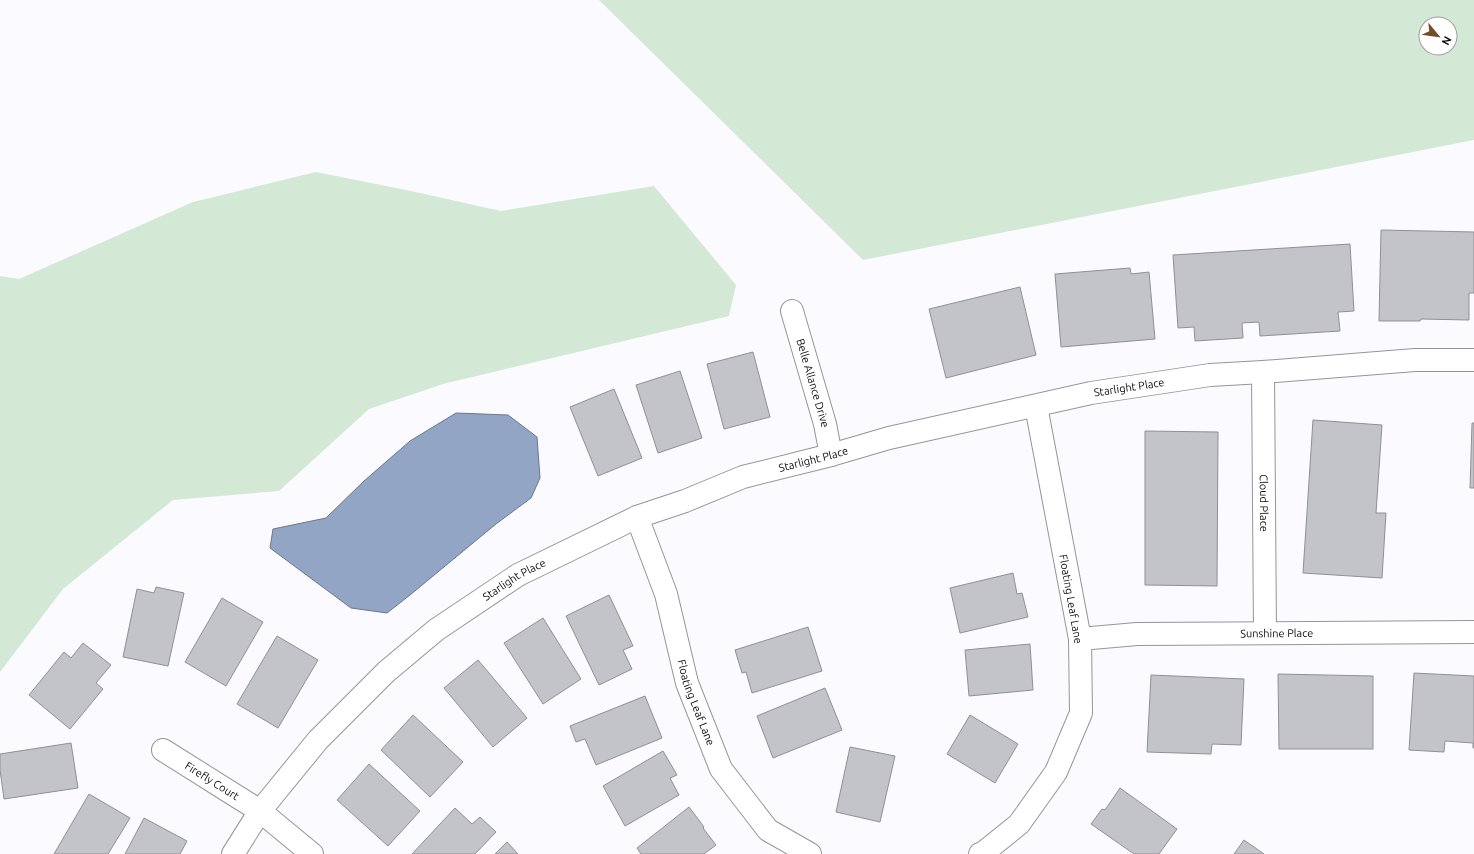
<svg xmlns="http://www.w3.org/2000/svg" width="1474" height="854" viewBox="0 0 1474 854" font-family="Ubuntu,sans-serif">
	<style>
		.green { fill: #d3e9d6; fill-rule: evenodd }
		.water { fill: #93a5c4; stroke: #6a778d }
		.building { fill: #c3c3ca; stroke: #8f8f95 }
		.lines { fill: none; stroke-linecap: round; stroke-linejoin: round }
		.minor-casing { stroke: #95949b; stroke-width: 24 }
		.minor { stroke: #fff; stroke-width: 22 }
		.labels { text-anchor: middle; stroke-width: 3.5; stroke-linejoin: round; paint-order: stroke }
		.street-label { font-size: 11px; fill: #0c0c0e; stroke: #fff }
	</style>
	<rect width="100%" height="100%" fill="#fbfaff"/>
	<g class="green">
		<path d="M599 0H1474V140L863 260ZM1426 24H1450V48H1426Z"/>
		<polygon points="316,172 411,191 501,211 654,186 736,285 729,316 443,384 369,409 279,491 173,500 63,589 0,672 0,276 19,279 193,202"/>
	</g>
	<polygon class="water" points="456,413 508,415 537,437 540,478 531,498 496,524 410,595 387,613 351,608 270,548 273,529 326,518 364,481 410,441"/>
	<g class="building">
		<polygon points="1381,230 1474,232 1474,293 1469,293 1469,320 1421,319 1420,321 1379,321"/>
		<polygon points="1350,244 1354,311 1338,312 1340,331 1260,336 1259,322 1242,323 1243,338 1195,341 1194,327 1178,328 1173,255"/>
		<polygon points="1130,268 1131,274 1149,272 1155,339 1061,347 1055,274"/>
		<polygon points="1020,287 1036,355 946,378 929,309"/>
		<polygon points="753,352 770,417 724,429 707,364"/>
		<polygon points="680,371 702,438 658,453 636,385"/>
		<polygon points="614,389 642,458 598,476 570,407"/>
		<polygon points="1313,420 1382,425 1376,513 1386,513 1382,578 1303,573"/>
		<polygon points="1472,423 1474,423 1474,488 1470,488"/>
		<polygon points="1145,431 1218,432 1217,586 1145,585"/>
		<polygon points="1013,573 1017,594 1022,593 1028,617 960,633 950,588"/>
		<polygon points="156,587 184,593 168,666 123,657 137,589 154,593"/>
		<polygon points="609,595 633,646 623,650 632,669 599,685 566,616"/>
		<polygon points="222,598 263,622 226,686 185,662"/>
		<polygon points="543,618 581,679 543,704 504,643"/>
		<polygon points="808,627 822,671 752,693 746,672 742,673 735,650"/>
		<polygon points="277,636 318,660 278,728 237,704"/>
		<polygon points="83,643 111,665 96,683 103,689 70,729 29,695 64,652 71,658"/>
		<polygon points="1030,644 1033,690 969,696 965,650"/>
		<polygon points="478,660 527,718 493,747 444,688"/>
		<polygon points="1414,673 1474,676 1474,748 1473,748 1473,743 1445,741 1444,752 1409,750"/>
		<polygon points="1278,674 1373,676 1373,749 1279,749"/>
		<polygon points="1151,675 1244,679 1241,745 1212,744 1211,754 1147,752"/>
		<polygon points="825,688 842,730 773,758 757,716"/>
		<polygon points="645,696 662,738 596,765 585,739 576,742 570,726"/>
		<polygon points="413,715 463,762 430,797 381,750"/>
		<polygon points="970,715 1018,744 995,783 947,754"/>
		<polygon points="71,743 78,788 4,799 0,770 0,754"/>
		<polygon points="850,747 895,756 880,822 836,812"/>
		<polygon points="663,751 677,775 670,778 679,795 625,826 603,786"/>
		<polygon points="369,764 420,811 388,846 337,800"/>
		<polygon points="1120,788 1177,829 1159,854 1134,854 1091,824 1102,809 1105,810"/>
		<polygon points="89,794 130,818 108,854 54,854"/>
		<polygon points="689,807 704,827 703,828 716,845 704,854 641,854 637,848"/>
		<polygon points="455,808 472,824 480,817 496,832 475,854 412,854"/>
		<polygon points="144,818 187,841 180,854 125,854"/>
		<polygon points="1244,840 1264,854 1234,854"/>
		<polygon points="507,842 518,854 495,854"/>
	</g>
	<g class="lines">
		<g class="minor-casing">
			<g id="minor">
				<path id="s1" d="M792 311 825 424 831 455"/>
				<path id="s2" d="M1263 372 1265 633"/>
				<path id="s3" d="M637 517 666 594 687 683 721 769 768 830 810 854"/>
				<path id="s4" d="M1080 639 1137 634 1474 632"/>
				<path id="s5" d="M163 750 260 811 312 854"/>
				<path id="s6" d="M233 854 260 811 318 740 386 672 436 630 518 575 637 517 685 501 743 477 831 455 889 438 1091 393 1210 375 1263 372 1415 360H1474"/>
				<polyline points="980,854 983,853 1019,824 1056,772 1081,713 1080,639 1036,406"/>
			</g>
		</g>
		<use href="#minor" class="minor"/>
	</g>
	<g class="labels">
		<g class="street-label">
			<text dy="4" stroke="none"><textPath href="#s1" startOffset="75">Belle Allance Drive</textPath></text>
			<text dy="4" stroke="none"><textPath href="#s6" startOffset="1045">Starlight Place</textPath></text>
			<text dy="4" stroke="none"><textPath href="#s6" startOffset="721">Starlight Place</textPath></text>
			<text dy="4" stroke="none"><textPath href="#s2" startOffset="131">Cloud Place</textPath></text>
			<text dy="4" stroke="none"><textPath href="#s6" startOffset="397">Starlight Place</textPath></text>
			<text transform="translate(1071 599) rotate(80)" y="4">Floating Leaf Lane</text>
			<text dy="4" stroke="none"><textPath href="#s4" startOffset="197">Sunshine Place</textPath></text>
			<text dy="4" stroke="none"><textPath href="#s3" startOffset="195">Floating Leaf Lane</textPath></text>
			<text dy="4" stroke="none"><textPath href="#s5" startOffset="58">Firefly Court</textPath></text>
		</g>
	</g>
	<g transform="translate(1438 36) rotate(119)"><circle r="19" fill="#ffffff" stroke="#9e9e9f"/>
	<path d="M0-3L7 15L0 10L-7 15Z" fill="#734c29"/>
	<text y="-6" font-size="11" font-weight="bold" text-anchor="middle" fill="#0c0c0e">N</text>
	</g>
</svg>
